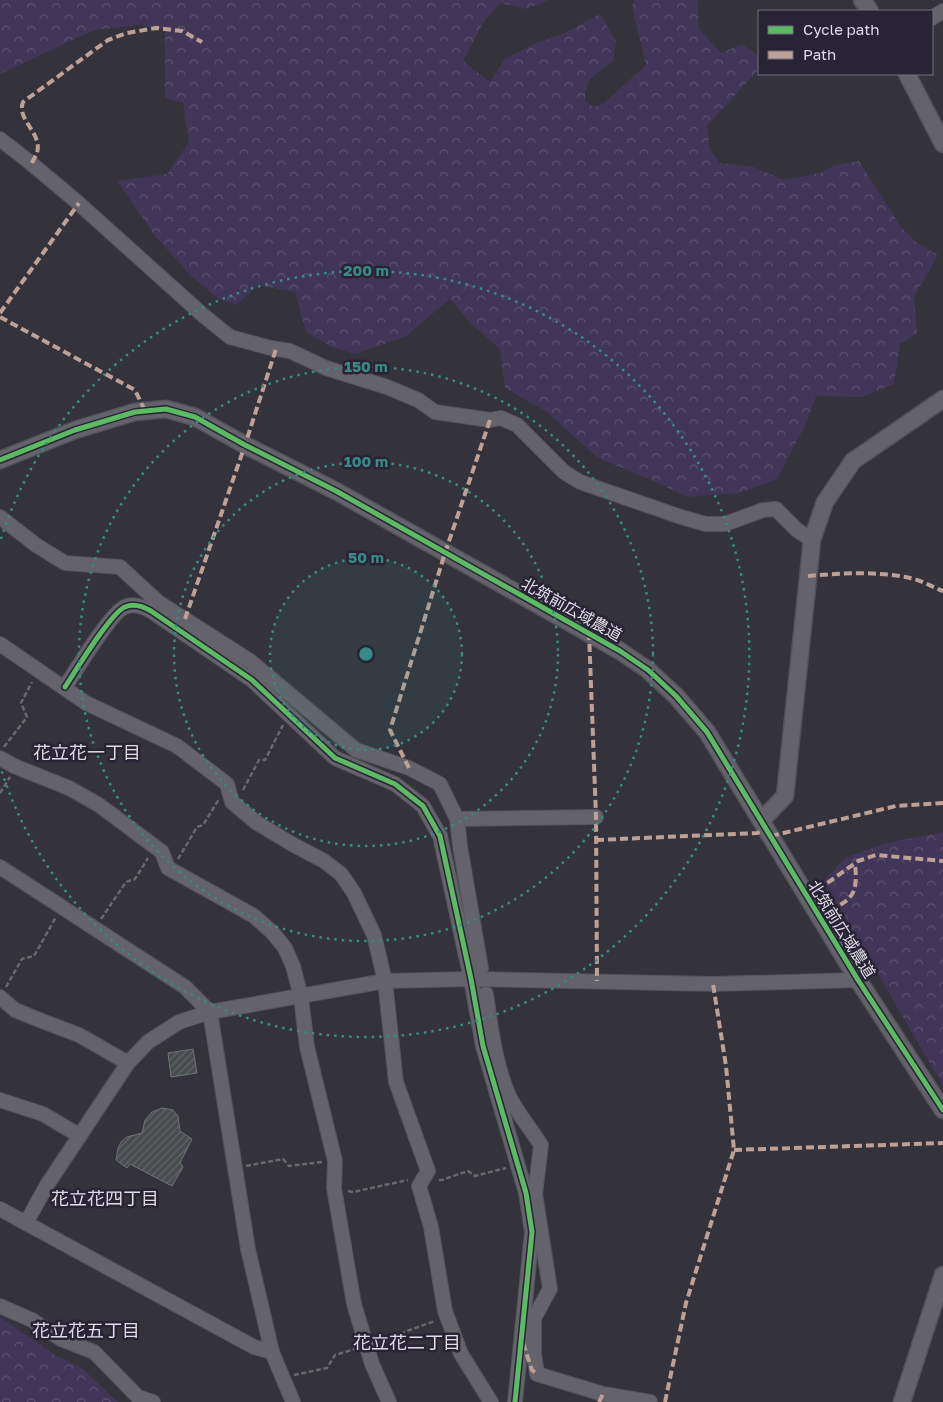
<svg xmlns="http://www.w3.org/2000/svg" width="943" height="1402" viewBox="0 0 943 1402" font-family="'Golos Text','Noto Sans JP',sans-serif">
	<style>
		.forest { fill: url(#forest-crowns) }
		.building { fill: url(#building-hatch); stroke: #6f7375 }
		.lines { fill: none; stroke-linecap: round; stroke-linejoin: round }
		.minor-casing { stroke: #535159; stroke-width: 16 }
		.tertiary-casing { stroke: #535159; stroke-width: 19 }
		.path { stroke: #69686d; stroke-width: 2.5; stroke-dasharray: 5 2.5; stroke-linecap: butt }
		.minor { stroke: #64626a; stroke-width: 14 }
		.tertiary { stroke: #64626a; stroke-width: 16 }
		.quiet { stroke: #bda197; stroke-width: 4; stroke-dasharray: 8 4; stroke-linecap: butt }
		.cycleway-casing { stroke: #292435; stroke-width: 8 }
		.cycleway { stroke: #5cba63; stroke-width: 5 }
		.ring { fill: none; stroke: #398a86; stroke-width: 2.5; stroke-dasharray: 2.5 5 }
		.labels { text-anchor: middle; stroke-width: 5; stroke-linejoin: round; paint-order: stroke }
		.street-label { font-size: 16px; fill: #dfdce7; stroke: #292435 }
		.neighbourhood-label { font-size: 18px; fill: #dfdce7; stroke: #292435 }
		.centre { fill: #398a86; stroke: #292435; stroke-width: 2.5 }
		.ring-label { font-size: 15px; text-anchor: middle; font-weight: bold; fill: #398a86; stroke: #292435; stroke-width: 5; stroke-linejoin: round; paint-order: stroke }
	</style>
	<defs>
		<pattern id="forest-crowns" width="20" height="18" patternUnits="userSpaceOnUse" patternTransform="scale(1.25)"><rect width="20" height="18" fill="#413657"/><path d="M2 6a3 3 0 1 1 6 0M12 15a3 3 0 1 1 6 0" fill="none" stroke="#5c526f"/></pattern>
		<pattern id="building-hatch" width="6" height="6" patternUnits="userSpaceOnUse" patternTransform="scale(1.25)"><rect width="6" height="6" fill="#484c4e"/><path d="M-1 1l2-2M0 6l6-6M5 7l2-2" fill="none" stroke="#626568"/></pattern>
	</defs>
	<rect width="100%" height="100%" fill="#34323b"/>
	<g class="forest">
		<path d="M0 0H549L527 9 500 3 483 23 463 61 490 82 505 59 534 44 567 32 600 14 616 41 613 61C597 73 584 79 585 101L594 107 603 104 646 65 632 7 634 0H698V28L721 53 742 44 759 57V69L707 126 710 150 720 163 754 167 783 180 821 173 835 165 859 161 901 227 916 242 938 255 914 297 917 333 900 344 894 384 861 397 816 396 805 426 777 479 739 493 687 497 656 482 598 458 547 412 505 388 500 349 470 323 450 299 406 336 355 354 332 347 306 332 295 292 257 285 237 305 219 299 190 275 155 236 117 181 167 174 189 142 183 103 165 98V29L141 25 94 30 0 74Z"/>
		<polygon points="943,832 943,1086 824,881 845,858 886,843"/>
		<polygon points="0,1317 55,1355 83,1369 118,1402 0,1402"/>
	</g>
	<g class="building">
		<polygon points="193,1049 197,1073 171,1077 168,1053"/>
		<polygon points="162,1108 173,1110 178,1116 180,1131 192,1139 180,1163 183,1167 172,1186 130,1164 127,1168 116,1160 118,1148 121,1142 127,1137 142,1133 145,1120 152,1112"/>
	</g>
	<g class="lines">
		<g class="minor-casing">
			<g id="minor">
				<polyline points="932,18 943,11"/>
				<polyline points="0,139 27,160 76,201 204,316 230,337 271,348 290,351 326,368 387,387 418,400 435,412 490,420 501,418 517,425 564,472 580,482 681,517 706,524 725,524 763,510 776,509 797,530 812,540"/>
				<polyline points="0,517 36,545 65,563 120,567 158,602 250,661 356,750 409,768 440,784 457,819 460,846 481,968"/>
				<polyline points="0,644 86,703 177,746 227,784 232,802 257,823 292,844 324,861 341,874 354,893 374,935 385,981 396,1082 428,1171 419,1186 431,1227 445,1311 461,1354 491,1402"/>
				<path d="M65 687C75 672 111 612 125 607 134 603 144 607 151 611L252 680 335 758 395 784 423 806 440 836 471 979 483 1046 526 1193 532 1232 515 1402"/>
				<polyline points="0,758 14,766 69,788 99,805 162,852 168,868 254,916 272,932 285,948 293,966 301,997 307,1047 335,1161 334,1188 354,1304 372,1364 389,1402"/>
				<polyline points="457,819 596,817"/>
				<polyline points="0,867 185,987 210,1012 248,1249 272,1352 293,1402"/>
				<path d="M486 994C491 1028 495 1064 509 1096 517 1113 531 1129 541 1145L535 1194 550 1289 534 1318V1354L537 1374 603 1394 650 1402"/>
				<polyline points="0,997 15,1010 42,1021 79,1035 128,1063"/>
				<polyline points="0,1100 43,1114 80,1136"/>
				<polyline points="0,1209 254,1347 272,1352"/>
				<polyline points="26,1223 47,1185 128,1063 148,1042 179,1022 210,1012 385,981 471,979 713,984 858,980"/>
				<polyline points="0,1306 32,1320 61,1339 94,1352 138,1397 153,1402"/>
			</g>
		</g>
		<g class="tertiary-casing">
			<g id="tertiary">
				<polyline points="862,0 870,11"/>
				<polyline points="907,74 943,144"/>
				<polyline points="0,460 75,430 135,412 166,409 195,417 245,445 336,491 620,651 648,670 676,696 707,732 858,980 943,1110"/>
				<polyline points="761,821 785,796 812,540 825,502 853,461 943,399"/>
				<polyline points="902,1402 943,1275"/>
			</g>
		</g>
		<g class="path">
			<polyline points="4,747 27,717 21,703 32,682"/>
			<polyline points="243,790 259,760 265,760 283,725"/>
			<polyline points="0,793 10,777"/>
			<polyline points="178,859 197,827 203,825 219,799"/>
			<polyline points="101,919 126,882 135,879 148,858"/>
			<polyline points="6,987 22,959 34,956 56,917"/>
			<polyline points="246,1166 283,1159 289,1166 322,1162"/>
			<polyline points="439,1180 442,1180 468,1171 475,1176 506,1168"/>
			<polyline points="348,1191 353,1192 408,1180"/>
			<polyline points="379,1341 435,1321"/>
			<polyline points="294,1375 327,1368 335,1355 355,1349"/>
		</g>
		<use href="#minor" class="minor"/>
		<use href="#tertiary" class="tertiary"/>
		<g class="quiet">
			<path d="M32 163C33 160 36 156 37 153 43 133 16 120 23 102L108 40 127 33 156 28 182 31 202 42"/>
			<polyline points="0,313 79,203"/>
			<polyline points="0,317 135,390 145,411"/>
			<path d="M808 576C841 573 878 571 910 578 921 580 932 587 943 591"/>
			<polyline points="185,619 245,445 276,349"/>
			<polyline points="589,632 596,817 597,981"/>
			<polyline points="409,768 390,730 445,553 490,420"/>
			<polyline points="771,836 896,806 943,803"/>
			<polyline points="596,840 757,833 767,830"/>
			<polyline points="808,897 858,861 876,855 943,861"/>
			<path d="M819 916C849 900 859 900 855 864"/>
			<polyline points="734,1150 943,1143"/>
			<polyline points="523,1343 532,1370 537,1374"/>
			<polyline points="599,1402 603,1394"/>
			<polyline points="665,1402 686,1303 734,1150 726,1066 713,984"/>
		</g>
		<g class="cycleway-casing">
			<g id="cycleway">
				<polyline points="0,460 75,430 135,412 166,409 195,417 245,445 336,491 620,651 648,670 676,696 707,732 858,980 943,1110"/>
				<path d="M65 687C75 672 111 612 125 607 134 603 144 607 151 611L252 680 335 758 395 784 423 806 440 836 471 979 483 1046 526 1193 532 1232 515 1402"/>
			</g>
		</g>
		<use href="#cycleway" class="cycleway"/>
	</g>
	<circle cx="366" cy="654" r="96" fill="#398a86" fill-opacity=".12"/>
	<g class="ring">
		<circle cx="366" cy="654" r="96"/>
		<circle cx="366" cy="654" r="192"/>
		<circle cx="366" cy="654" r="287"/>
		<path d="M1 539A383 383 0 1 1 1 769"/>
	</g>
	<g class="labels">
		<g class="street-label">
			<text transform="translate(572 609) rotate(29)" y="6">北筑前広域農道</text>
			<text transform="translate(842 929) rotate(58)" y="6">北筑前広域農道</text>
		</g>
		<g class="neighbourhood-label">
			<text x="87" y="759">花立花一丁目</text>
			<text x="105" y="1205">花立花四丁目</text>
			<text x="86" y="1337">花立花五丁目</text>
			<text x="407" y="1349">花立花二丁目</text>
		</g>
	</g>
	<circle cx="366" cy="654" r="8" class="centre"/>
	<g class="ring-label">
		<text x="366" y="276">200 m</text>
		<text x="366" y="372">150 m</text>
		<text x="366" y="467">100 m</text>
		<text x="366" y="563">50 m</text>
	</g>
	<rect x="758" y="10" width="175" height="65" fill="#292435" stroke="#726e7c"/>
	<rect x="768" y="26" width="25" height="8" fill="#5cba63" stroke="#726e7c"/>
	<text x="803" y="35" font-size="15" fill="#dfdce7">Cycle path</text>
	<rect x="768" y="51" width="25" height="8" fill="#bda197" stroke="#726e7c"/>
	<text x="803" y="60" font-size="15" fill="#dfdce7">Path</text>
</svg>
